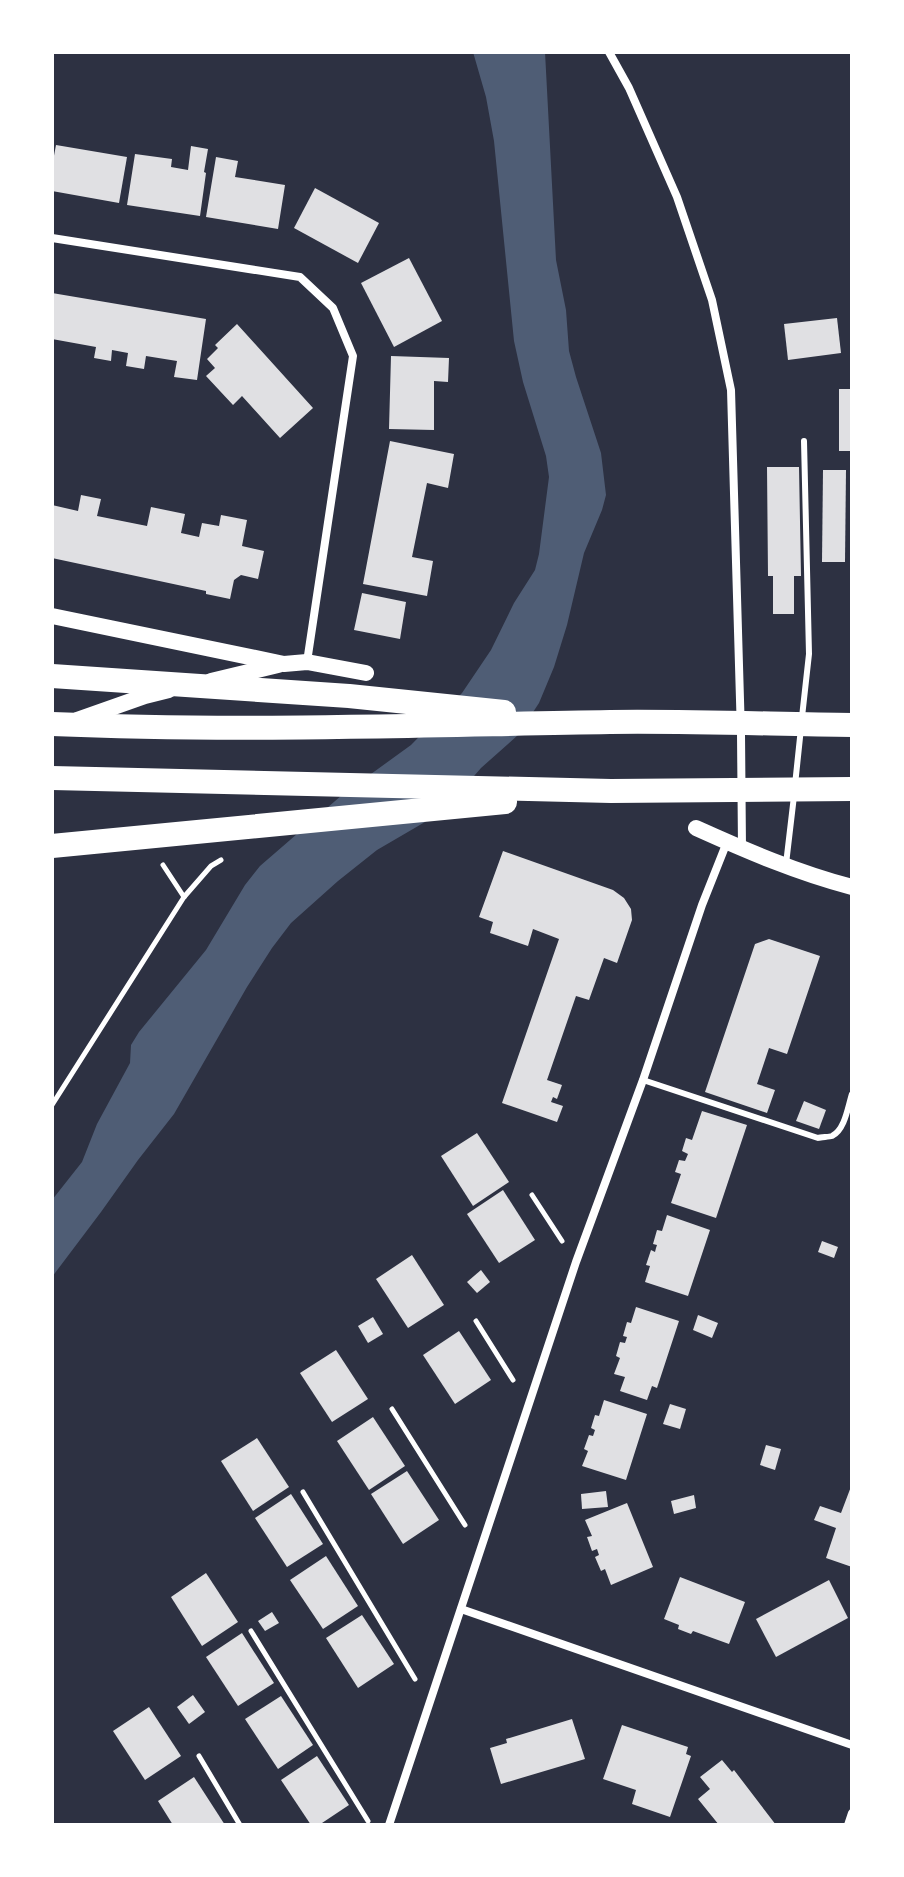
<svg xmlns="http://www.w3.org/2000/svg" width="904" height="1877" viewBox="0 0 904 1877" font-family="Poppins,sans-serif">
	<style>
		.water { fill: #4f5d75 }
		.building { fill: #e0e0e3 }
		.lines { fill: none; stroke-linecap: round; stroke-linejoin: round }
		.path { stroke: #fff; stroke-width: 5 }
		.service { stroke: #fff; stroke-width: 6 }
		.minor { stroke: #fff; stroke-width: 8 }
		.secondary { stroke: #fff; stroke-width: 16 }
		.motorway { stroke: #fff; stroke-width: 24 }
	</style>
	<rect width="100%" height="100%" fill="#2d3142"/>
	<polygon class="water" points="473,52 545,52 556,260 566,310 569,351 576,377 601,453 606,495 602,510 584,553 567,625 554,667 539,703 518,735 481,768 454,799 425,822 377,850 338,881 291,923 272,948 247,987 174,1114 138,1160 101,1212 52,1277 52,1200 82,1162 97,1124 130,1063 131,1045 139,1032 206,950 245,885 260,866 342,795 411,745 462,693 491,650 514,603 535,570 539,554 549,477 546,456 523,382 514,341 494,141 486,97"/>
	<g class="building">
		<polygon points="56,145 127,157 119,203 52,191 52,166"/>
		<polygon points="191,146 208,149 204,172 206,173 200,216 127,205 135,154 172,159 171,167 188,170"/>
		<polygon points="216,157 238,161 235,177 285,185 278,229 206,217"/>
		<polygon points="315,188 379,223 358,263 294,228"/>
		<polygon points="409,258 442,321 394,347 361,283"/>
		<polygon points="52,293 206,319 197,380 174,377 177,361 146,356 144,369 126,366 128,353 112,350 111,361 94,358 96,347 52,339"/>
		<polygon points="837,318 841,353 788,360 784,324"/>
		<polygon points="237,324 313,408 280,438 242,396 233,405 206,376 215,368 207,359 218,348 215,345"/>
		<polygon points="391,356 449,358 448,382 434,381 434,430 389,429"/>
		<rect x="839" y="389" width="13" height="62"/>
		<polygon points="390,441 454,454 448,488 427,483 412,557 433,561 427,596 363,584"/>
		<polygon points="767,467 799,467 801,576 794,576 794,614 773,614 773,576 768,576"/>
		<polygon points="823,470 846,470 845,562 822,562"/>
		<polygon points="81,495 101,499 97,516 147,526 151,507 185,514 181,533 199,537 202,523 219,526 221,515 247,520 242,546 264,551 258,579 241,575 234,580 230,599 206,594 206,591 52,558 52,505 78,511"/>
		<polygon points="362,593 406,602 400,639 354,630"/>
		<polygon points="503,851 613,890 624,898 631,909 632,920 617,963 604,958 589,1000 576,996 547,1080 562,1085 557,1099 553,1097 551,1102 563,1106 557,1122 502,1103 559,939 533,929 528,946 490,933 493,922 479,917"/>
		<polygon points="769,939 820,956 787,1054 769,1048 757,1084 775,1090 767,1113 705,1092 755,944"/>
		<polygon points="804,1101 826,1110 819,1129 796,1121"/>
		<polygon points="702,1111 747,1125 716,1218 671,1203 681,1174 675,1172 679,1160 685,1161 688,1154 682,1151 686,1138 692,1140"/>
		<polygon points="477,1133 509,1182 473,1206 441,1156"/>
		<polygon points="503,1190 535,1240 499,1263 467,1214"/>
		<polygon points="667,1215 710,1230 688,1296 645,1282 650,1266 646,1265 651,1250 655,1252 656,1248 657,1245 653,1244 657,1230 662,1231"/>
		<polygon points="822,1241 838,1247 834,1258 818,1252"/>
		<polygon points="412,1255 444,1305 408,1328 376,1279"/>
		<polygon points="481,1270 490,1282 477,1293 467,1282"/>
		<polygon points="636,1307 679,1321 657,1388 652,1386 647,1400 620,1391 625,1377 614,1374 620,1358 616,1356 620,1342 625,1343 627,1337 623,1336 627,1322 631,1323"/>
		<polygon points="698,1315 718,1323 712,1338 693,1330"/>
		<polygon points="373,1317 383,1334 368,1343 358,1326"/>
		<polygon points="459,1331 491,1380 455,1404 423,1355"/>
		<polygon points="336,1350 368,1399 332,1422 300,1373"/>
		<polygon points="604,1400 647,1414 626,1480 582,1466 588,1451 584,1449 589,1435 593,1436 595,1430 591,1428 595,1415 599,1416"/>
		<polygon points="670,1404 686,1409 680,1429 663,1424"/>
		<polygon points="373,1417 405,1466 369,1490 337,1441"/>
		<polygon points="257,1438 289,1487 253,1511 221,1461"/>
		<polygon points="766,1445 781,1449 775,1470 760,1465"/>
		<polygon points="407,1471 439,1520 403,1544 371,1494"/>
		<polygon points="852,1484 852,1567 826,1558 836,1528 814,1520 820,1506 841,1513"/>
		<polygon points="606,1491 608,1507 582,1509 581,1494"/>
		<polygon points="291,1494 323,1544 287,1567 255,1518"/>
		<polygon points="694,1495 696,1508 674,1514 671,1501"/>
		<polygon points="627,1503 653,1567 611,1585 605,1569 601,1571 595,1557 599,1555 597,1549 592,1551 587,1537 592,1536 585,1520"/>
		<polygon points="326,1556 358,1606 323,1629 290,1580"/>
		<polygon points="206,1573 238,1622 202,1646 171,1597"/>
		<polygon points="680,1577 745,1602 729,1644 693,1631 691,1634 678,1629 679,1625 664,1619"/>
		<polygon points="829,1580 848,1618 776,1657 756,1619"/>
		<polygon points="272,1612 279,1623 265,1631 258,1621"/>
		<polygon points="362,1615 394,1664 358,1688 326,1638"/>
		<polygon points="242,1633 274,1683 238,1706 206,1657"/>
		<polygon points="193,1695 205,1712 189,1724 177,1707"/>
		<polygon points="281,1696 313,1745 278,1769 245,1719"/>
		<polygon points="149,1707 181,1756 145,1780 113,1731"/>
		<polygon points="572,1719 585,1759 501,1784 490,1748 507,1743 506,1739"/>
		<polygon points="622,1725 688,1747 686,1754 691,1756 670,1817 632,1804 636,1790 603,1779"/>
		<polygon points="317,1756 349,1805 319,1825 311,1825 281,1780"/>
		<polygon points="722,1760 732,1772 734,1770 776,1825 719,1825 698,1799 710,1789 700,1777"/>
		<polygon points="194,1777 225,1825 173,1825 158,1801"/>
	</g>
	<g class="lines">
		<g class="path">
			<polyline points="163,865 184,897"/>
			<polyline points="52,1105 184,897 211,866 221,860"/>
			<polyline points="532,1195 562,1241"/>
			<polyline points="476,1321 513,1380"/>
			<polyline points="392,1409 465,1525"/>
			<polyline points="303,1492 415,1679"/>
			<polyline points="251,1631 368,1821"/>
			<polyline points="199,1756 240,1825"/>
		</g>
		<g class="service">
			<polyline points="802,717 809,654 804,441"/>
			<polyline points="795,785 801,728"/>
			<polyline points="786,864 794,796"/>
			<path d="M643 1080 818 1138C821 1137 829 1137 832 1136 845 1130 848 1106 852 1094"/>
		</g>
		<g class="minor">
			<polyline points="609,52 629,88 677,197 712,300 731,390 741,734 742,848"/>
			<polyline points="52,238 300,277 333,308 353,356 307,662"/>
			<polyline points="461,1609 852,1745"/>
			<polyline points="389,1825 576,1262 643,1080 702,905 727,842"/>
			<polyline points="848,1825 852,1813"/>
		</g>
		<g class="secondary">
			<polyline points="52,616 284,664 307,662 366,673"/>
			<polyline points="211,681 278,665"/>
			<polyline points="77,720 145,696 169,690"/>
			<path d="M696 828C747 851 798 873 852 887"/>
		</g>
		<g class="motorway">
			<polyline points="52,676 349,696 504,712"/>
			<path d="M52 724C238 732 424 725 610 722 690 721 771 724 852 725"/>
			<polyline points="52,778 611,791 852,789"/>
			<polyline points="52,846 505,802"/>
		</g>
	</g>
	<rect width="904" height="1877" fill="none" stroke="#ffffff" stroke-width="108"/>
</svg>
